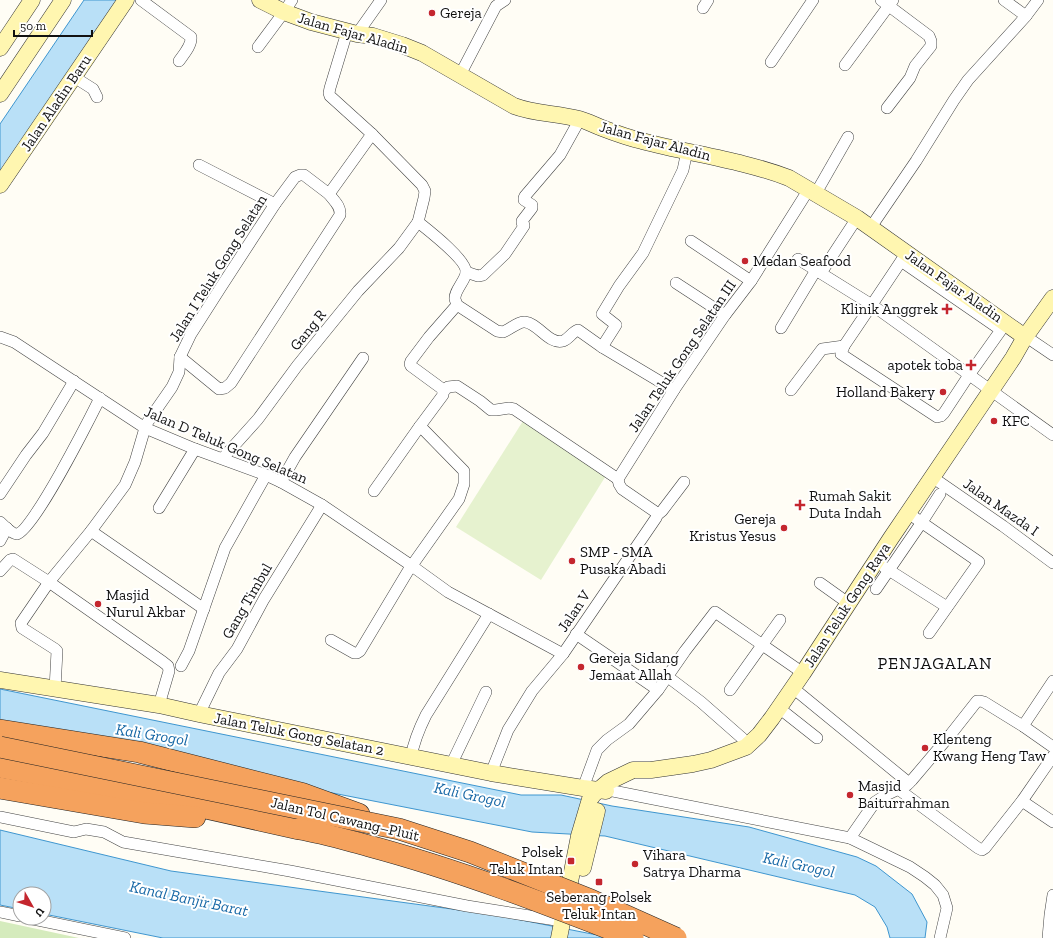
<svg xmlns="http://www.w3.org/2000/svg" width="1053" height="938" viewBox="0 0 1053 938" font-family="'Zilla Slab',serif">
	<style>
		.green { fill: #d5ebbd }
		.pitch { fill: #e6f2cf }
		.water { fill: #b9e0f7; stroke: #3f96cf }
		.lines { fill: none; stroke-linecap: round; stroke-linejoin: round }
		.street-casing { stroke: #444; stroke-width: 12 }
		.secondary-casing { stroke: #333; stroke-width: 17 }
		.highway-casing { stroke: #222; stroke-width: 22 }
		.street { stroke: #fff; stroke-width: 11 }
		.secondary { stroke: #fff6b0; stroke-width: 16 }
		.highway { stroke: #f5a25d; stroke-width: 21 }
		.highway-bridge-casing { stroke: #222; stroke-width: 22; stroke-linecap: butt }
		.highway-bridge { stroke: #f5a25d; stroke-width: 21 }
		.poi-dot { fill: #c4262e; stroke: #fff; stroke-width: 1.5 }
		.labels { text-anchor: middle; stroke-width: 4; stroke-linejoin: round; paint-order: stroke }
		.poi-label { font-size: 15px; fill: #111; stroke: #fff; text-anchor: start }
		.street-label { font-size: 15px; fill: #111; stroke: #fff }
		.water-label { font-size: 16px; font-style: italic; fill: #1768a6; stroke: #fff }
		.quarter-label { font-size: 17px; letter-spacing: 1px; fill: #111; stroke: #fff }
	</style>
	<rect width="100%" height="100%" fill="#fffdf5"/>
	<polygon class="green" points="0,921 79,938 0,938"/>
	<polygon class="pitch" points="523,421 607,474 541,580 456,527"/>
	<g class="water">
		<polygon points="84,0 120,0 0,176 0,124"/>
		<polygon points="0,689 521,795 561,795 612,806 749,827 857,857 876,866 912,894 927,922 925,938 890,938 887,927 875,907 855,895 605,836 532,832 0,728"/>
		<polygon points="0,830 171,871 496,915 592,934 619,938 163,938 44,914 44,894 20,894 20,909 0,905"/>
	</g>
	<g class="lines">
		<g class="street-casing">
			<g id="street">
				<path d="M141 0 191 37C192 45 184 54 179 61"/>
				<polyline points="881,0 929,36 931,41 931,46 915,66 910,78 887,108"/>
				<polyline points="1004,0 1026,16"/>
				<polyline points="703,8 708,0"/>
				<path d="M347 32 330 88 329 93 330 96 372 134 422 185 425 191 424 198 418 222C428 230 468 261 466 273 465 281 454 291 455 299 455 300 457 304 457 305L497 331 503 332C509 330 519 321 525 322 538 323 549 345 563 341 569 339 572 332 578 330L602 347 674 390"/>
				<polyline points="357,34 381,0"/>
				<polyline points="258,47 284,12 292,0"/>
				<polyline points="771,62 813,0"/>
				<polyline points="845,65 893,0"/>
				<polyline points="460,75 496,6 505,0"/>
				<polyline points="74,77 93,89 97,97"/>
				<polyline points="199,165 275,204"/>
				<polyline points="816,193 848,137"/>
				<polyline points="871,227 916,161 954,100 968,80 1026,16 1038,0"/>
				<polyline points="691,241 751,281"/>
				<polyline points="798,259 872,305 1053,435"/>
				<path d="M901 261 1001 330 969 375 944 413 941 416 937 417 841 354 844 346C865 315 886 284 907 252"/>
				<polyline points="466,272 478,276 483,275 505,254 524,226 524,225 522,223 522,221 532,208 532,205 524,200 524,198 525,196 560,155 580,119"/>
				<polyline points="821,273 857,218"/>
				<polyline points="676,283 725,315"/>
				<polyline points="781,328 816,270"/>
				<polyline points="0,337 14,342 145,428 195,449 266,475 281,482 322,505 412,566 448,592 563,654"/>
				<polyline points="1028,338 1053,355"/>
				<polyline points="602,347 616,325 602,314 619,286 643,253 683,170 687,151"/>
				<path d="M180 357 219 389 225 388 231 383 340 215C341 206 334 201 329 194"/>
				<polyline points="791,390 822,349 844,346"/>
				<polyline points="443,392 443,390 441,388 411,366 410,364 411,361 429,337 457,305"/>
				<polyline points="223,458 258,419 297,366 358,291 399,248 418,222"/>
				<polyline points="932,477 1003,526 1053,563"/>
				<polyline points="618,479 674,390 725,315 751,281 809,189"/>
				<polyline points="281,482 295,457 363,358"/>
				<polyline points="374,491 420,426 443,395 443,392 448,387 457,386 480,401 491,410 496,410 509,408 514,409 618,479"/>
				<polyline points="0,494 26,455 43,433 74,381"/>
				<polyline points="159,508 195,449"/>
				<polyline points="908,513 979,562 929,633"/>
				<polyline points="657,515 662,511 684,482"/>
				<path d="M0 522C3 525 13 535 17 534 33 531 90 418 100 398"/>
				<polyline points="91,531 204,609"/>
				<polyline points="0,541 7,528"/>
				<polyline points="884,567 947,607"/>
				<polyline points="0,571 10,560 13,559 49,582 21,623 22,628 55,649 57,651 55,689"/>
				<polyline points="820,583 848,603"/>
				<polyline points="876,589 922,522 940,494"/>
				<polyline points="576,634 658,690"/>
				<polyline points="331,640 354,653 357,653 360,651 408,571 459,499 464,484 464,471 420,426"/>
				<polyline points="181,666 189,651 225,548 266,475"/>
				<polyline points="668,677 701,702 742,738 746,747"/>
				<polyline points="793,688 909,783"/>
				<polyline points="730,690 780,620"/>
				<polyline points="159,705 169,671 168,666 163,662 49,582 91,531 125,485 135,462 145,428 147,423 172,387 179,372 180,357 191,334 221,287 275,204 295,177 300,175 304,175 329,194 372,134"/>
				<polyline points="779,708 817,738"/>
				<polyline points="199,714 219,673 237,649 264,599 322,505"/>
				<polyline points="1023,726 1053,681"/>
				<path d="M411 757C414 741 419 729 426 715L489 614"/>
				<polyline points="451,765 486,692"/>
				<polyline points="491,773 508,730 532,691 563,654 656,518 657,515 657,513 622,489 619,484 618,479"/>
				<polyline points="583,788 597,750 607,740 629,724 658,690 685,651 715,612 803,673"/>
				<polyline points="898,789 978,848 982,850 985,848 1022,801 1053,756"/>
				<polyline points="613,791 850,838 910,867 925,877 935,885 943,895 947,908 940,938"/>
				<polyline points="1022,801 1053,822"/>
				<polyline points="0,817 74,832 86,829 104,832 123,842 290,871 467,906 562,921"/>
				<polyline points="850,838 875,802 886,795 907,785 912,780 951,734 977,701 980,701 984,702 1023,726 1053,747"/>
				<polyline points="0,912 20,916"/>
				<polyline points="28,918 125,938"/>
				<polyline points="1048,938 1050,915 1053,895"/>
			</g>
		</g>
		<g class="secondary-casing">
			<g id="secondary">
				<path d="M260 0 284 12 311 22 357 34 373 36 402 45 422 53 514 106C535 114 557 113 579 119 587 121 594 125 602 128 615 133 629 138 642 141 691 154 742 160 789 178L857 218 1025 337"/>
				<polyline points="0,48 32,0"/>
				<polyline points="0,94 63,0"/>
				<polyline points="0,185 126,0"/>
				<polyline points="0,680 159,705 199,714 491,773 583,788 606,791"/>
				<polyline points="583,868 597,811"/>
				<polyline points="559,938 579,836 590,799 594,794 608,782 633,770 651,770 693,764 711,760 746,747 759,735 772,718 803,673 891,538 1013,358 1025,337 1053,298"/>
			</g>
		</g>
		<g class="highway-casing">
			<g id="highway">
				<polyline points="0,730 139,752 304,794 359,814"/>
				<polyline points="0,767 143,794 299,829"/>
				<polyline points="0,788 144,813 195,817"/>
			</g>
		</g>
		<use href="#street" class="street"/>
		<use href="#secondary" class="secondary"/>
		<use href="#highway" class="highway"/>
		<g class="highway-bridge-casing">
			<g id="highway-bridge">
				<polyline points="0,747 399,829 470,852 591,900 676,938"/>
				<path d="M299 829C323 833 346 840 369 846 459 870 546 904 633 938"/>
			</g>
		</g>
		<use href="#highway-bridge" class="highway-bridge"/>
	</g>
	<g class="poi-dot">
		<circle cx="432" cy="13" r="4"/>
		<circle cx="745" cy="261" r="4"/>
		<path d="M945 303h4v4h4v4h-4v4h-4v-4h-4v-4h4z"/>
		<path d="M969 359h4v4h4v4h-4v4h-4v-4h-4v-4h4z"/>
		<circle cx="943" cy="392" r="4"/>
		<circle cx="994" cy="421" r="4"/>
		<path d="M798 499h4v4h4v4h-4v4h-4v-4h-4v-4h4z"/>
		<circle cx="784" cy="528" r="4"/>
		<circle cx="572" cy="561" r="4"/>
		<circle cx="98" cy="604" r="4"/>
		<circle cx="581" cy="667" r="4"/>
		<circle cx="925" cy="748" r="4"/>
		<circle cx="850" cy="795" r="4"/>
		<rect x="567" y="857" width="8" height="8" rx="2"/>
		<circle cx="635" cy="864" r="4"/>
		<rect x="595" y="878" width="8" height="8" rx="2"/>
	</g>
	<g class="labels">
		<g class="poi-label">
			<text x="440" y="18">Gereja</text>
			<text x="753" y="266">Medan Seafood</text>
			<text x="938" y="314" text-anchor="end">Klinik Anggrek</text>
			<text x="963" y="370" text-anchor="end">apotek toba</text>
			<text x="935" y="397" text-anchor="end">Holland Bakery</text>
			<text x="1002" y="426">KFC</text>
			<text x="809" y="501">Rumah Sakit<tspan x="809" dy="17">Duta Indah</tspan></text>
			<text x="776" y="524" text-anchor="end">Gereja<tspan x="776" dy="17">Kristus Yesus</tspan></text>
			<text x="580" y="557">SMP - SMA<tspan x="580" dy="17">Pusaka Abadi</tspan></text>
			<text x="106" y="600">Masjid<tspan x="106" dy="17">Nurul Akbar</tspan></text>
			<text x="589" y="663">Gereja Sidang<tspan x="589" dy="17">Jemaat Allah</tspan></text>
			<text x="933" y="744">Klenteng<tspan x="933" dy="17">Kwang Heng Taw</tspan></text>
			<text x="858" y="791">Masjid<tspan x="858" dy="17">Baiturrahman</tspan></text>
			<text x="563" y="857" text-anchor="end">Polsek<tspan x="563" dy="17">Teluk Intan</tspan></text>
			<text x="643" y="860">Vihara<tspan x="643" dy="17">Satrya Dharma</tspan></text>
			<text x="599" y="902" text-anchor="middle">Seberang Polsek<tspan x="599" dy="17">Teluk Intan</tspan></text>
		</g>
		<g class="street-label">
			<text transform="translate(353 33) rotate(16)" y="5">Jalan Fajar Aladin</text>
			<text transform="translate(56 103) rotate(-56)" y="5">Jalan Aladin Baru</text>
			<text transform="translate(655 141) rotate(15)" y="5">Jalan Fajar Aladin</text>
			<text transform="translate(218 268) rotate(-58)" y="5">Jalan I Teluk Gong Selatan</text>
			<text transform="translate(954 286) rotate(35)" y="5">Jalan Fajar Aladin</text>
			<text transform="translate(308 330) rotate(-51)" y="5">Gang R</text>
			<text transform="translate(682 356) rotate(-56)" y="5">Jalan Teluk Gong Selatan III</text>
			<text transform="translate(226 445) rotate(23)" y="5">Jalan D Teluk Gong Selatan</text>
			<text transform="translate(1001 507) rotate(35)" y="5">Jalan Mazda I</text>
			<text transform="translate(247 601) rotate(-60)" y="5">Gang Timbul</text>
			<text transform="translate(847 605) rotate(-57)" y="5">Jalan Teluk Gong Raya</text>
			<text transform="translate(574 611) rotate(-56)" y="5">Jalan V</text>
			<text transform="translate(299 734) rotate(11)" y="5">Jalan Teluk Gong Selatan 2</text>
			<text transform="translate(345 819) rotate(13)" y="5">Jalan Tol Cawang–Pluit</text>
		</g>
		<g class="water-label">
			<text transform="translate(152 734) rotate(9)" y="6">Kali Grogol</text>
			<text transform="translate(470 794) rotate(12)" y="6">Kali Grogol</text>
			<text transform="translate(799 864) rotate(12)" y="6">Kali Grogol</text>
			<text transform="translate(189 898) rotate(12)" y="6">Kanal Banjir Barat</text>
		</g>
		<g class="quarter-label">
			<text x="935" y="669">PENJAGALAN</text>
		</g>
	</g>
	<g transform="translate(32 906) rotate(129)"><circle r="19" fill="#ffffff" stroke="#a0a0a0"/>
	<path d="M0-3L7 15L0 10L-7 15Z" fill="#c4262e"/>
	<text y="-6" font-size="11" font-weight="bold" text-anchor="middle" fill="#111111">U</text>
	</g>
	<path d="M14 30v6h78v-6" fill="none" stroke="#111111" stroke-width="2"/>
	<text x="20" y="30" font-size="12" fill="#111111" stroke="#ffffff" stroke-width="3" paint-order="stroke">50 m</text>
</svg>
